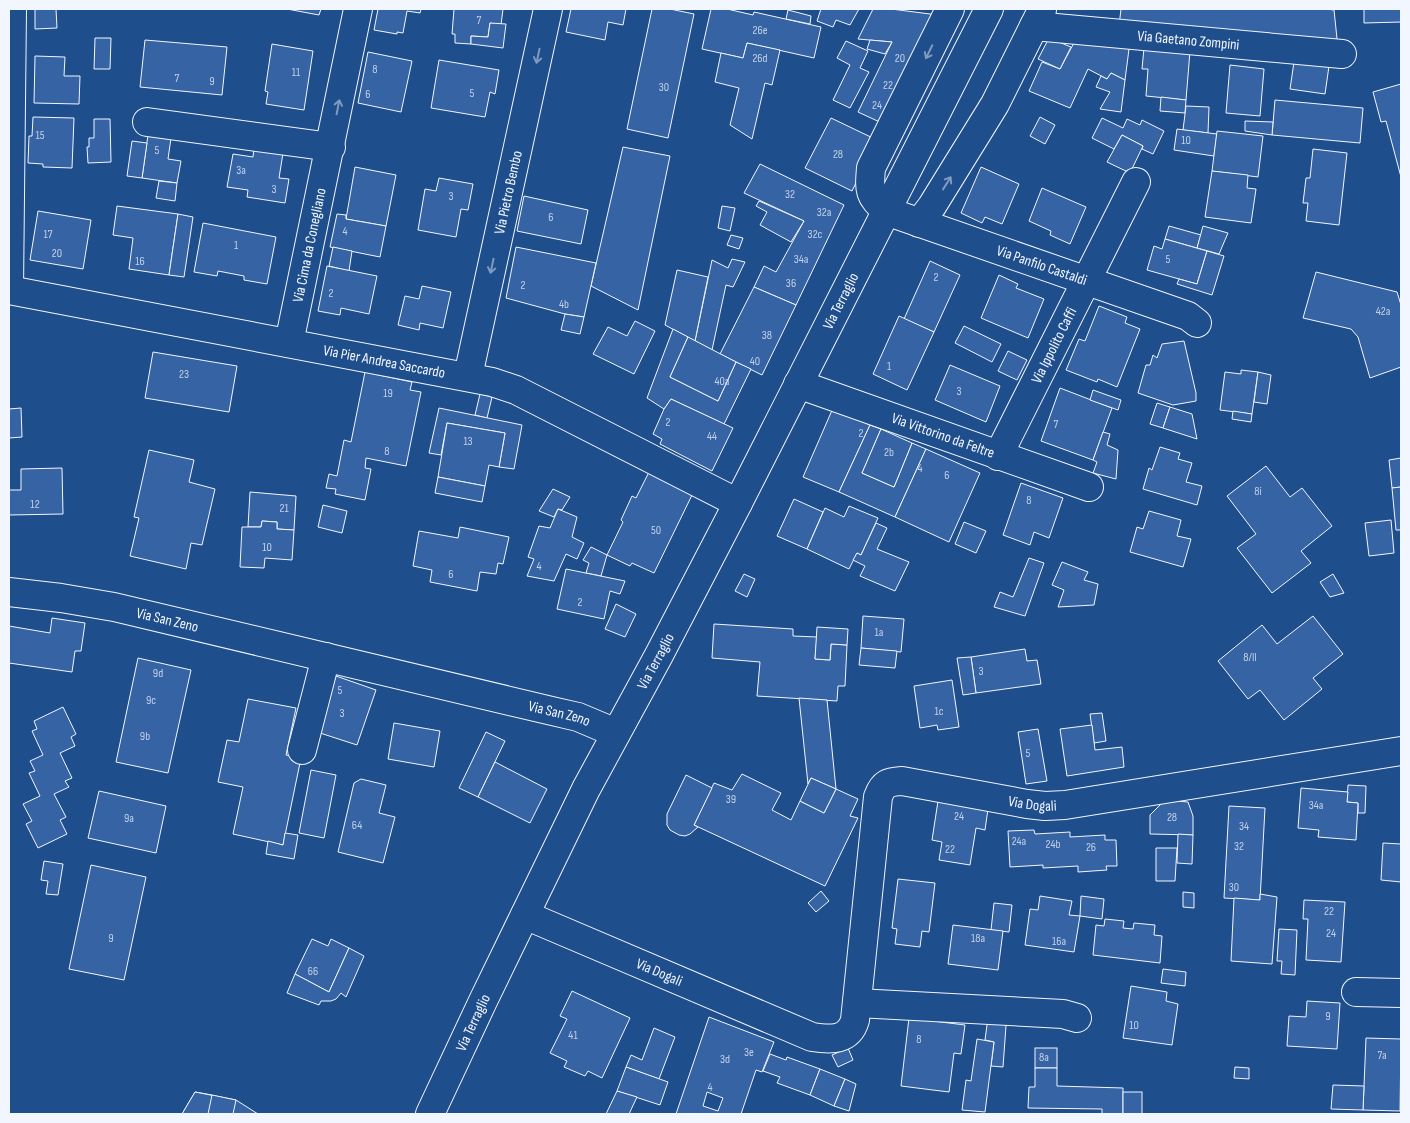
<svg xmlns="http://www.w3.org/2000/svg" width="1410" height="1123" viewBox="0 0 1410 1123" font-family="'Sofia Sans Condensed',sans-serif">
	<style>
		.building { fill: #3563a3; stroke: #f2f6ff; fill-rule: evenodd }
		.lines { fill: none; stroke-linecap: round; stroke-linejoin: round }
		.minor-casing { stroke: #f2f6ff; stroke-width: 30 }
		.major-casing { stroke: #f2f6ff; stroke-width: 30 }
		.minor { stroke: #1f4e8c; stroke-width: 28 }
		.major { stroke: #1f4e8c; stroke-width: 28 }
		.oneway { stroke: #7e9ac0 }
		.labels { text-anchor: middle; stroke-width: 4; stroke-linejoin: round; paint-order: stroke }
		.number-label { font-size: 12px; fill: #c3d1e8 }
		.street-label { font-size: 15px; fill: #f2f6ff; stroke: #1f4e8c }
	</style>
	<rect width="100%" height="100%" fill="#1f4e8c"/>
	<g class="building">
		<polygon points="35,9 56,9 57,28 35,29"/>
		<polygon points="287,9 321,9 319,15"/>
		<polygon points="378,9 421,9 420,13 407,11 403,33 397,32 397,34 374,30"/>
		<polygon points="454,9 503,9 501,25 490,23 488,37 471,36 471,44 455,43 455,34 452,34"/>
		<polygon points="571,9 626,9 623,25 608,22 605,40 566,32"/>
		<polygon points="652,9 670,9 694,14 668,138 627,129"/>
		<polygon points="711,9 727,9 753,15 754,12 821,27 814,58 747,43 743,58 702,49"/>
		<polygon points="821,9 859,9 850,25 836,20 833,27 817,21"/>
		<polygon points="873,9 891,9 938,15 884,124 858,112 892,42 858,39"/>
		<polygon points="1121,9 1325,9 1334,10 1338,48 1119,26"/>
		<polygon points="1364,9 1401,9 1401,22 1364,23"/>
		<polygon points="788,10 811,16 810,24 786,19"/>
		<polygon points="490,23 506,24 503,48 471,44 471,36 488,37"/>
		<polygon points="1077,37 1097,37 1129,49 1125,80 1111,73 1107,79 1088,69 1070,108 1029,91 1042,62 1060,69"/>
		<polygon points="95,38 111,38 110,69 94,69"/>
		<polygon points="1049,38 1071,47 1060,69 1038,59"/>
		<polygon points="145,40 227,47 222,95 140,87"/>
		<polygon points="870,40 892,42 885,54 867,49"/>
		<polygon points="846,41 868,51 860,68 869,72 850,108 833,100 850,65 837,58"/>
		<polygon points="747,43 780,50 772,85 765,83 752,139 730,125 739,88 715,82 721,53 743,58"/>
		<polygon points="272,44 313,51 304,110 266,104 268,92 265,91"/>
		<polygon points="1144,48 1190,51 1186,100 1146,96 1148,69 1142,69"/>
		<polygon points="368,52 412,61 401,112 358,103"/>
		<polygon points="1295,55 1330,59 1325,94 1290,89"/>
		<polygon points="35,56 65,57 64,76 80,76 79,104 34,103"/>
		<polygon points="439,60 499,70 495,94 490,92 485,117 431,108"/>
		<polygon points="1230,65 1264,69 1260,116 1226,113"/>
		<polygon points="1111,73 1125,80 1121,112 1100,109 1110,92 1096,87 1101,76 1107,79"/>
		<polygon points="1401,84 1401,177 1386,121 1381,122 1373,92"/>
		<polygon points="1161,97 1186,100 1185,113 1160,111"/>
		<polygon points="1275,100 1363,108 1360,143 1272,135"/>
		<polygon points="1186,106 1209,107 1208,133 1183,130"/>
		<polygon points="33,117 74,118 72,168 43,167 43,164 28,163 29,136 32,136"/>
		<polygon points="1040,117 1055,125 1045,144 1030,136"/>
		<polygon points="831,118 877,140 852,191 805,168"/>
		<polygon points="1102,118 1123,128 1127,119 1140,125 1142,120 1164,131 1153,154 1142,149 1143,146 1122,135 1114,149 1092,138"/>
		<polygon points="94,119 110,119 111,162 88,163 87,147 89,147 89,138 94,138"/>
		<polygon points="1245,121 1273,122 1272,135 1245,131"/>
		<polygon points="1177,129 1217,134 1214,156 1174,150"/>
		<polygon points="1217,131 1263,136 1258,177 1212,171"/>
		<polygon points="148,135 171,138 168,159 181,161 177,183 142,178"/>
		<polygon points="1122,135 1143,146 1130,173 1107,162"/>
		<polygon points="132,141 147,143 142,178 127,176"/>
		<polygon points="623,147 670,156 638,310 591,286"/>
		<polygon points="254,148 283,153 279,178 289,179 285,203 247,197 248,190 227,187 233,154 253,157"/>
		<polygon points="1313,149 1347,153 1339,225 1306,221 1308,203 1303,203 1306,178 1310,178"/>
		<polygon points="760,164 844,205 796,305 754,287 764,266 776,272 804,221 744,193"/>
		<polygon points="355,167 396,175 386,226 346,219"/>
		<polygon points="981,167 1019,184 1002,224 985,217 982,223 961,213"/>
		<polygon points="1212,171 1248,175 1247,188 1256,189 1251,223 1205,217"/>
		<polygon points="439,178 473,184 468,210 461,209 456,237 418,230 425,189 436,191"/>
		<polygon points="159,181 177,183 175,201 156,198"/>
		<polygon points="1042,188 1086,207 1070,244 1050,235 1051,231 1029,221"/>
		<polygon points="524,196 588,210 581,244 517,231"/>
		<polygon points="759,201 804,221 791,242 760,225 767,212 756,206"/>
		<polygon points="117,206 178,214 169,275 129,269 133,238 113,235"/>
		<polygon points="722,206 735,208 730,231 718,228"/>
		<polygon points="38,211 91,220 83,269 30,260"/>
		<polygon points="178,214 193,217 184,277 169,275"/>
		<polygon points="337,214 346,215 346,219 386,226 380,257 330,247"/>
		<polygon points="203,223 276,237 267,284 244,280 244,276 218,271 217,276 194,272"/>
		<polygon points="1169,226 1201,235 1197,248 1165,239"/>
		<polygon points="1203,226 1228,233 1219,254 1197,248"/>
		<polygon points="731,235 743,238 739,249 727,245"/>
		<polygon points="1165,239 1207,251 1197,284 1147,270 1154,246 1162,249"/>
		<polygon points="333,247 352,251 349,271 329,266"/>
		<polygon points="516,247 596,263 584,317 565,314 506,298"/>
		<polygon points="1207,251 1224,256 1212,295 1177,284 1179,279 1197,284"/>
		<polygon points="732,259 745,262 733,287 726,285 712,350 695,341 712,260 728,268"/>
		<polygon points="930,261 960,275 934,332 904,319"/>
		<polygon points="327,266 377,276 369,314 341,308 340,315 318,311"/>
		<polygon points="677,270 708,277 695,341 665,325"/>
		<polygon points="1316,272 1397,292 1401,305 1401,367 1370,378 1358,337 1351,329 1303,318"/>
		<polygon points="999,275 1018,284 1016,288 1044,299 1028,338 981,318"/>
		<polygon points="422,286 451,292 443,328 420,323 419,330 398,325 405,296 419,299"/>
		<polygon points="754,287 796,305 762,375 720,354"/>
		<polygon points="1099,306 1127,317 1125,323 1140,329 1117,387 1098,379 1097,382 1066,370 1079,339 1085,341"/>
		<polygon points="565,314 584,317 580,334 561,330"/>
		<polygon points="899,316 934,332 907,390 873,374"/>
		<polygon points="635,321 655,331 634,374 593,354 608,327 627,336"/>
		<polygon points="964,326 1001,344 992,362 955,343"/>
		<polygon points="673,329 688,337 670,377 718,401 736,362 751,369 724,424 671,399 664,409 647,398"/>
		<polygon points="688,337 736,362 718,401 670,377"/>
		<polygon points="1184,341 1196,393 1196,401 1173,405 1138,393 1146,365 1150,365 1153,355 1157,358 1162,344"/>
		<polygon points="1008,351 1027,360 1017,380 998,371"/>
		<polygon points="153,352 237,366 229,412 145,398"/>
		<polygon points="950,365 1000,386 986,422 935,400"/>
		<polygon points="1241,370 1258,372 1252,414 1220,410 1225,372 1241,374"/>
		<polygon points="365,372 412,382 410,390 421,392 406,466 366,458 365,468 371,469 365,500 335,494 336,489 326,488 329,474 337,476 344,440 351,442"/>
		<polygon points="1258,372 1271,375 1267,404 1254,402"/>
		<polygon points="1060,388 1112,408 1093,460 1041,441"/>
		<polygon points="1093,390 1121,400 1118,410 1090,400"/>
		<polygon points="480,394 492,397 487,418 475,415"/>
		<polygon points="671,399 733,428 712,471 660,444 662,439 653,434 664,409"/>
		<polygon points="1157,403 1170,407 1163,428 1150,424"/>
		<polygon points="1170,407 1192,414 1197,439 1163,428"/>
		<polygon points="21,408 22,437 9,438 9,409"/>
		<polygon points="439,408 522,425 514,469 499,467 505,433 447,423 441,455 429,453"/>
		<polygon points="833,408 870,425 839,492 803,477"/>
		<polygon points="1233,411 1252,414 1251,422 1232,419"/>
		<polygon points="447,423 505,433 499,467 489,465 485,486 438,477"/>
		<polygon points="870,425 881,429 862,473 894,487 912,443 926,449 895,517 839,492"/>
		<polygon points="881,429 912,443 894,487 862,473"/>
		<polygon points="1103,432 1110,434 1107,445 1118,450 1116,479 1093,473 1097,462 1093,460"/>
		<polygon points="1160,447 1180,453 1178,459 1192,463 1186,482 1202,486 1197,505 1143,489 1149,468 1152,470"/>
		<polygon points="926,449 980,473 949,542 895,517"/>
		<polygon points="149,450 194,460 189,482 215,489 202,545 191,543 186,569 130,556 139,518 134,517"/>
		<polygon points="1401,458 1401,487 1392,488 1389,460"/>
		<polygon points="1266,466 1290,497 1302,488 1332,526 1301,551 1311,563 1272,593 1237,548 1256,534 1227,496"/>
		<polygon points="62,468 63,514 9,515 9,490 21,490 21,469"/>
		<polygon points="651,468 695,489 654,573 632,563 630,566 607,555 623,522 621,520 632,496 636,498"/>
		<polygon points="438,477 485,486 482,502 435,493"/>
		<polygon points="1021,483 1063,498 1049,538 1034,532 1030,545 1003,535"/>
		<polygon points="1401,487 1401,530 1396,530 1392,488"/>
		<polygon points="553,489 570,497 562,510 558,509 554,517 539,511"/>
		<polygon points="250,492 296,496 294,530 277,529 277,522 262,521 261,527 248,527"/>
		<polygon points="794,499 823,512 807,549 777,536"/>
		<polygon points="323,505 347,511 342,533 318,527"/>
		<polygon points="849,506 878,518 861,555 857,553 849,569 807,549 825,508 844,517"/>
		<polygon points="558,509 577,517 572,537 584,543 577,559 566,554 554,581 527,576 534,559 528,557 539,526 550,528"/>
		<polygon points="1149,511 1181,520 1177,536 1191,539 1183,567 1130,552 1137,527 1143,529"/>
		<polygon points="1391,520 1394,553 1369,556 1365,523"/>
		<polygon points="262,521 277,522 277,529 294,530 292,560 265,558 264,568 240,567 242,527 261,527"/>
		<polygon points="964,522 986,531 976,553 955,544"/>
		<polygon points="876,523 887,528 877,549 909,562 895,591 860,576 865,566 853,560 857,553 861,555"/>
		<polygon points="460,527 509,537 503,564 498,563 496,574 480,572 477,591 430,582 432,570 413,566 419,531 458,538"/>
		<polygon points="591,547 607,555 601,576 586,573 589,563 583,560"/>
		<polygon points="1029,558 1044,563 1025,616 994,607 1000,592 1013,597"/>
		<polygon points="1062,562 1088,572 1084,580 1098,584 1094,605 1058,607 1064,590 1052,585"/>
		<polygon points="566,569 625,581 620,594 610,591 604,619 557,609"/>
		<polygon points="744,574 755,579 747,597 735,591"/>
		<polygon points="1333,574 1344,593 1330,597 1320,582"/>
		<polygon points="616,604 636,614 625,637 605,629"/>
		<polygon points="863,616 904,619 901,652 861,648"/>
		<polygon points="1313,616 1343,654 1313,678 1322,689 1284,720 1260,690 1248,699 1218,661 1262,625 1277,644"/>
		<polygon points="52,618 85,623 81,651 75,651 72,672 9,663 9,626 50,633"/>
		<polygon points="714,624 793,629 793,636 817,637 815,659 830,660 831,644 847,645 845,686 838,686 837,701 757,696 760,662 712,658"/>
		<polygon points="817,627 848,629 847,645 831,644 830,660 815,659"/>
		<polygon points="861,648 897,651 895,668 859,665"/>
		<polygon points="1025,649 1027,661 1037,660 1041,684 976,693 971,657"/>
		<polygon points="971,657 976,693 963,695 957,658"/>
		<polygon points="138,658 191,670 168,773 116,762"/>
		<polygon points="336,676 376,690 357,745 317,732"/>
		<polygon points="952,680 959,727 938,730 937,725 920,728 914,686"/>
		<polygon points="799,698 827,700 836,789 811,778 808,784"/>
		<polygon points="248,699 296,708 286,755 301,758 283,845 233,834 243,787 218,782 227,740 239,742"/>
		<polygon points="63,707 76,734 71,737 75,746 60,753 72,778 65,781 69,787 54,794 66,817 60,820 67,834 38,848 26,824 32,821 23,804 40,796 29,773 35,771 30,761 43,755 32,731 37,729 34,721"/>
		<polygon points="1102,713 1106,741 1094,743 1090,714"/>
		<polygon points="394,723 440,731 434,767 388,759"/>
		<polygon points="1092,725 1095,750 1122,747 1124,767 1067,776 1060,729"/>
		<polygon points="1038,729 1047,781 1026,784 1018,732"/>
		<polygon points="486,732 505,741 478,797 459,788"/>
		<polygon points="495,762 547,789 530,823 478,797"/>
		<polygon points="311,770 336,775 324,838 299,833"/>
		<polygon points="742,774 781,793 772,810 791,820 800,801 824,813 836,789 858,799 850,816 858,818 825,886 694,825 714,783 732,790"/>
		<polygon points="686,775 712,788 694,825 698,827 690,834 685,836 679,835 670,830 667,825 667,814"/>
		<polygon points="811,778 836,789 824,813 800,801"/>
		<polygon points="361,779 386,785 379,813 395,817 383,863 338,852 354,783"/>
		<polygon points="1348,785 1366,786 1365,813 1358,813 1358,803 1347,802"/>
		<polygon points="1301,788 1348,792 1347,802 1358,803 1356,840 1318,837 1319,830 1298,828"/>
		<polygon points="99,791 166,806 156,853 88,838"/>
		<polygon points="1165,800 1188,802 1193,816 1193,835 1150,834 1150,815"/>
		<polygon points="938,801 988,809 985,830 976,828 970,865 939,860 942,842 932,840"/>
		<polygon points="1229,806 1265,808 1260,900 1224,898"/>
		<polygon points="1034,830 1035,834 1070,832 1070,837 1105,835 1105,840 1116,840 1117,866 1106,866 1107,870 1078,872 1078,866 1043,868 1043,865 1010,867 1008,831"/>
		<polygon points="285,833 298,835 294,859 266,854 268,841 283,845"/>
		<polygon points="1178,834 1193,835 1192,864 1177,863"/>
		<polygon points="1383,843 1401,844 1401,882 1381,880"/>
		<polygon points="1156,848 1177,848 1175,881 1156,881"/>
		<polygon points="44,861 63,864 58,895 46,894 48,881 41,880"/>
		<polygon points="91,865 146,877 124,980 69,969"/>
		<polygon points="898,879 935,883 929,932 922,931 920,947 895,944 897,929 892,928"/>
		<polygon points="821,891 829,901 816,912 808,903"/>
		<polygon points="1183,892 1194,893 1194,908 1183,907"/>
		<polygon points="1260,894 1277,897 1272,964 1231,961 1234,898 1260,900"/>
		<polygon points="1040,896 1072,901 1069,915 1080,916 1074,952 1025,945 1030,909 1038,910"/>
		<polygon points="1081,896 1104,899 1102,919 1080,916"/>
		<polygon points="1304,900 1345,902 1341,962 1306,960 1308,919 1303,919"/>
		<polygon points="994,903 1012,905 1009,932 991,930"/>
		<polygon points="1105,919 1124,921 1123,928 1133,929 1134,923 1155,925 1154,935 1162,936 1160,963 1093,955 1096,925 1104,926"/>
		<polygon points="953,925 1003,931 998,970 948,964"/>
		<polygon points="1279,929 1297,930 1295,975 1281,974 1282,961 1277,961"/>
		<polygon points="312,939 328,946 331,939 349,948 329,992 295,974"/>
		<polygon points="349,948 364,956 346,997 341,993 336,999 331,1001 321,1001 319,1005 287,993 295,974 329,992"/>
		<polygon points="1163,969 1186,972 1185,986 1161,983"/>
		<polygon points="1131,986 1167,992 1166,1001 1178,1004 1172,1045 1123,1038"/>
		<polygon points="572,991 630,1018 602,1078 588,1071 585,1076 564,1067 567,1061 550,1053 567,1019 560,1016"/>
		<polygon points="1307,1001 1340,1003 1337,1049 1287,1046 1289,1016 1306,1017"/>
		<polygon points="989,1010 1007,1012 1003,1067 991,1066 994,1042 985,1040"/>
		<path d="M709 1017 774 1042 762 1072 756 1070 741 1114H676ZM707 1092 723 1098 718 1111 703 1106Z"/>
		<polygon points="909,1018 965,1025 961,1054 954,1053 949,1092 901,1086"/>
		<polygon points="654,1028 675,1037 659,1079 626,1067 631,1055 642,1060"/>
		<polygon points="1366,1038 1401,1039 1400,1111 1363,1110"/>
		<polygon points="977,1039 994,1042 985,1112 962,1110 966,1080 971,1081"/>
		<polygon points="848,1048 853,1060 838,1067 832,1055"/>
		<rect x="1035" y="1048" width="22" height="20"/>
		<polygon points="770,1054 786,1060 787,1057 820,1069 810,1095 777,1083 780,1077 763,1071"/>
		<polygon points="626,1067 668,1082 660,1105 617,1091"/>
		<polygon points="1235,1067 1249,1068 1249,1079 1234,1078"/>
		<polygon points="1035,1068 1057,1068 1057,1086 1123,1088 1123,1114 1102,1114 1102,1109 1028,1108 1029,1087 1035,1087"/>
		<polygon points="820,1069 845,1079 834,1106 810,1095"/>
		<polygon points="845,1079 856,1084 849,1111 834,1106"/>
		<polygon points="1333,1085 1364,1086 1363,1110 1331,1109"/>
		<polygon points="617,1091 637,1097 629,1114 606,1114"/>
		<polygon points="195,1092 212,1095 207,1114 182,1114"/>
		<polygon points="195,1092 236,1100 258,1114 182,1114"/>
		<rect x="1123" y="1092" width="19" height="22"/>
		<polygon points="212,1095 236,1100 233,1114 208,1114"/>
	</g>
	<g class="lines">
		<g class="minor-casing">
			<g id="minor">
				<path id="s1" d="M950 9 871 168C869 192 869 195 886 211L1188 316 1197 323"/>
				<path id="s2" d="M1034 26 1342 54"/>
				<polyline points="147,122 331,147"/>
				<polyline points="919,223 932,206 995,104 1042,10"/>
				<path id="s3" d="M9 290 492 382 516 390 738 503"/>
				<polyline points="9,290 12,9"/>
				<path id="s4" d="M289 343 358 9"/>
				<path id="s5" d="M468 376 548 9"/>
				<path id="s6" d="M798 384 1089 487"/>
				<path id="s7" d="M998 456 1136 182"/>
				<path id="s8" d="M9 592 61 598 114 607 552 711 578 717 616 733"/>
				<polyline points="302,750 326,657"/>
				<path id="s9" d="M525 915 812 1037C831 1040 849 1041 855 1020L878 797C883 783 888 782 902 781L1027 804 1045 806 1065 805 1401 751"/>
				<polyline points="1356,992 1401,993"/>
				<polyline points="857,1003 1063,1014 1077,1018"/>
			</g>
		</g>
		<g class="major-casing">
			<g id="major">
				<path id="s10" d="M430 1114 483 1001 586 789 659 655 738 503 989 9"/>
			</g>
		</g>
		<use href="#minor" class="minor"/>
		<use href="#major" class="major"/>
	</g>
	<defs><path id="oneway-shaft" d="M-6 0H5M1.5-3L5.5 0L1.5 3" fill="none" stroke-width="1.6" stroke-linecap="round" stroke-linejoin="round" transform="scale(1.25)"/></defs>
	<g class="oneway">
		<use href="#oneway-shaft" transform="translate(929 52) rotate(116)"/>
		<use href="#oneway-shaft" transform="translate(538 56) rotate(102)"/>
		<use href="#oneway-shaft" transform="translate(338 107) rotate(-79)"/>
		<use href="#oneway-shaft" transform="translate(947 183) rotate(-58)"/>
		<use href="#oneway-shaft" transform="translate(492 266) rotate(102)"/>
	</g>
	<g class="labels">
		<g class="number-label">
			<text x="479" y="24">7</text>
			<text x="760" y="34">26e</text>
			<text x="760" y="62">26d</text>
			<text x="900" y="62">20</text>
			<text x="375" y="73">8</text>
			<text x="296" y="76">11</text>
			<text x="177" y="82">7</text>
			<text x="212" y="85">9</text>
			<text x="888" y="89">22</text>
			<text x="664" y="91">30</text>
			<text x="472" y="97">5</text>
			<text x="368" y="98">6</text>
			<text x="877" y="109">24</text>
			<text x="40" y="139">15</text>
			<text x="1186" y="144">10</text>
			<text x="157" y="154">5</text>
			<text x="838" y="158">28</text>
			<text x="241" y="174">3a</text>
			<text x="274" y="193">3</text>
			<text x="790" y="198">32</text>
			<text x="451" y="200">3</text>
			<text x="824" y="216">32a</text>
			<text x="551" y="221">6</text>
			<text x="345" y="235">4</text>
			<text x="48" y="238">17</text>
			<text x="815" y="238">32c</text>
			<text x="236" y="249">1</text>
			<text x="57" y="257">20</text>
			<text x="801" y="263">34a</text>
			<text x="1168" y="263">5</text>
			<text x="140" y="265">16</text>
			<text x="936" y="281">2</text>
			<text x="791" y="287">36</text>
			<text x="523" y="289">2</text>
			<text x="331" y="297">2</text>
			<text x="564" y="308">4b</text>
			<text x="1383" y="315">42a</text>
			<text x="767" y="339">38</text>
			<text x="755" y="365">40</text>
			<text x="889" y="370">1</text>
			<text x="184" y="378">23</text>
			<text x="722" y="385">40a</text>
			<text x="959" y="395">3</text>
			<text x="388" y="397">19</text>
			<text x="668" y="426">2</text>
			<text x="1056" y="428">7</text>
			<text x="861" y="437">2</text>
			<text x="712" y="440">44</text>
			<text x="468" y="445">13</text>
			<text x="387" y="455">8</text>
			<text x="889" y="456">2b</text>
			<text x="920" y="472">4</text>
			<text x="947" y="479">6</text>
			<text x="1258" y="495">8i</text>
			<text x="1029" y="504">8</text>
			<text x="35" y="508">12</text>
			<text x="284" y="512">21</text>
			<text x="656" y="534">50</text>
			<text x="267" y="551">10</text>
			<text x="539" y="570">4</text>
			<text x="451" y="578">6</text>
			<text x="580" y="606">2</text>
			<text x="879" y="636">1a</text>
			<text x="1250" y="661">8/II</text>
			<text x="981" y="675">3</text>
			<text x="158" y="677">9d</text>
			<text x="340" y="694">5</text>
			<text x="151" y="704">9c</text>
			<text x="939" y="715">1c</text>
			<text x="342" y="717">3</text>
			<text x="145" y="740">9b</text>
			<text x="1028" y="757">5</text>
			<text x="731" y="803">39</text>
			<text x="1316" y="809">34a</text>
			<text x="959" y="820">24</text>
			<text x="1172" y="821">28</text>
			<text x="129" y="822">9a</text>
			<text x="357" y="829">64</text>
			<text x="1244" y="830">34</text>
			<text x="1019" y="845">24a</text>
			<text x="1053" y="848">24b</text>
			<text x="1239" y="850">32</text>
			<text x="1091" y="851">26</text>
			<text x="950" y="853">22</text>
			<text x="1234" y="891">30</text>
			<text x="1329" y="915">22</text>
			<text x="1331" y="937">24</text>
			<text x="111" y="942">9</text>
			<text x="978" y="942">18a</text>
			<text x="1059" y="945">16a</text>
			<text x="313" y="975">66</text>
			<text x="1328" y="1020">9</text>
			<text x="1134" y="1029">10</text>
			<text x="573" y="1039">41</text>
			<text x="919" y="1043">8</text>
			<text x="749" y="1056">3e</text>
			<text x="1382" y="1059">7a</text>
			<text x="1044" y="1061">8a</text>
			<text x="725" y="1063">3d</text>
			<text x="710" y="1091">4</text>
		</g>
		<g class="street-label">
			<text dy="5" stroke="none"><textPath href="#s2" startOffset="155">Via Gaetano Zompini</textPath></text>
			<text dy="5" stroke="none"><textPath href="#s5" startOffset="188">Via Pietro Bembo</textPath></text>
			<text dy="5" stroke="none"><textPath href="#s4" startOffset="100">Via Cima da Conegliano</textPath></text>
			<text dy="5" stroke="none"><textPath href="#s1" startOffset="391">Via Panfilo Castaldi</textPath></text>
			<text dy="5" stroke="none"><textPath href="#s10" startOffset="911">Via Terraglio</textPath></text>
			<text dy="5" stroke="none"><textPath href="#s7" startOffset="124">Via Ippolito Caffi</textPath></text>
			<text dy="5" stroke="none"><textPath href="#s3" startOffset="382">Via Pier Andrea Saccardo</textPath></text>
			<text dy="5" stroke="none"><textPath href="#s6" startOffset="154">Via Vittorino da Feltre</textPath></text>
			<text dy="5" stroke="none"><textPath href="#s8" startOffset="161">Via San Zeno</textPath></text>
			<text dy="5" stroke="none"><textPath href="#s10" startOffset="506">Via Terraglio</textPath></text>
			<text dy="5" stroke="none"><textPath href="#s8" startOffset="564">Via San Zeno</textPath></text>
			<text dy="5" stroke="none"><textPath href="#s9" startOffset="752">Via Dogali</textPath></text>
			<text dy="5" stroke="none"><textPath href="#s9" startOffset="146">Via Dogali</textPath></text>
			<text dy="5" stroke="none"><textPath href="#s10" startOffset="101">Via Terraglio</textPath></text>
		</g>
	</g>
	<rect width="1410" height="1123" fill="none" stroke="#f2f6ff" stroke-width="20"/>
</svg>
